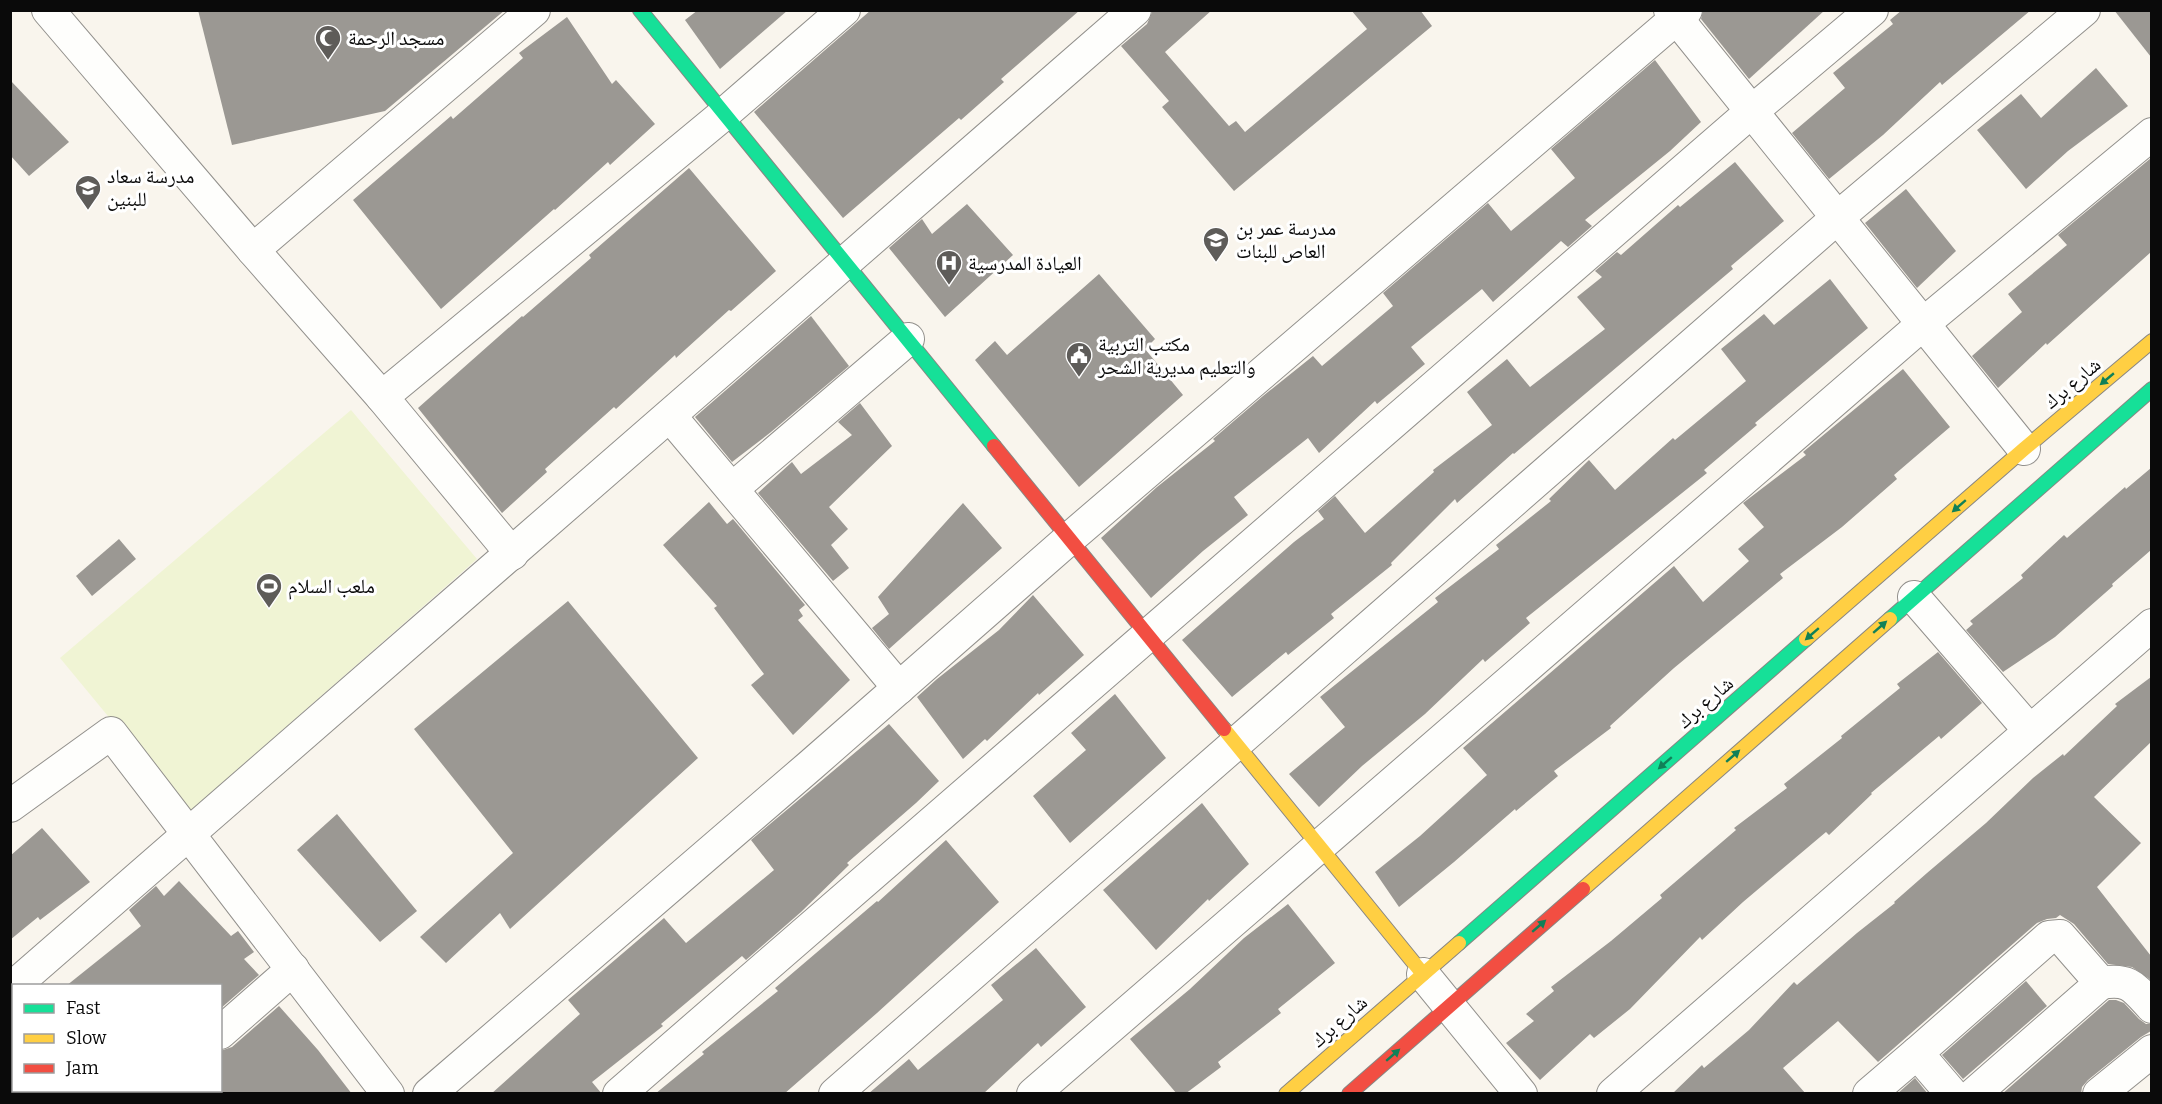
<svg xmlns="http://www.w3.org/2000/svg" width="2162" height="1104" viewBox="0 0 2162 1104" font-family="Bitter,'Noto Naskh Arabic',serif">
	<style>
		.pitch { fill: #f0f4d4 }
		.building { fill: #9b9893 }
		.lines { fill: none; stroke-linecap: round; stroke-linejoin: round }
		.street-casing { stroke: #92908c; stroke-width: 34 }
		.fast-casing { stroke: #888683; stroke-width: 16 }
		.slow-casing { stroke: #888683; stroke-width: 16 }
		.jam-casing { stroke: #888683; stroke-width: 16 }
		.street { stroke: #fefefc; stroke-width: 32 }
		.fast { stroke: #16e098; stroke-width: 14 }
		.slow { stroke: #ffcf43; stroke-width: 14 }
		.jam { stroke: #f24e42; stroke-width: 14 }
		.oneway { fill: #118058 }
		.labels { text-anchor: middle; stroke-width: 6; stroke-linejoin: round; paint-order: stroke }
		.poi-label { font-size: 20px; fill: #0a0a0a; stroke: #fff; text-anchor: start }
		.street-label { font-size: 20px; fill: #0a0a0a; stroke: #fff }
	</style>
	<rect width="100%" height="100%" fill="#f9f5ed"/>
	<polygon class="pitch" points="351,410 477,559 188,813 60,658"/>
	<g class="building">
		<polygon points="198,10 505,10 385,111 232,145"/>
		<polygon points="698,10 788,10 720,69 685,20"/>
		<polygon points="871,10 1080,10 1001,79 1004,82 961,120 959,118 843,218 754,112"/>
		<polygon points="1153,10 1212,10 1165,52 1229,126 1236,121 1245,132 1367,29 1351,10 1420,10 1432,26 1234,191 1162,107 1169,101 1121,46 1147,24"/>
		<polygon points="1703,10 1825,10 1749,79 1701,19"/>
		<polygon points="1902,10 2031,10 1942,85 1940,82 1883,135 1829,179 1792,133 1845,88 1833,73 1893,24 1890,20"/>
		<polygon points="2114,10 2151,10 2151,57"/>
		<polygon points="567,17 612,84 616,80 655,124 610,165 608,162 555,210 554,209 441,309 353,200 451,116 453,119 523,58 519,53"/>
		<polygon points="1655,60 1701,122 1670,151 1585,220 1592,226 1568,247 1561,241 1493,302 1482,289 1411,347 1425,364 1377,404 1375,401 1319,453 1308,438 1234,497 1248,515 1203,551 1151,598 1101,538 1157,487 1215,441 1213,439 1263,396 1313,356 1322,366 1393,306 1383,293 1488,203 1511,231 1575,178 1551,149"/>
		<polygon points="2096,68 2128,106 2068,151 2026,189 1977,130 2021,94 2041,118"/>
		<polygon points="10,80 69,142 29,176 10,155"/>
		<polygon points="2151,158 2151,252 2047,345 2046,343 1998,388 1972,356 2022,312 2008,294 2067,245 2058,235"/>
		<polygon points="1735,162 1784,221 1731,266 1733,269 1514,454 1513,453 1457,503 1455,499 1391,563 1392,565 1331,614 1334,618 1288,655 1286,652 1232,697 1182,640 1294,542 1324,519 1318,511 1335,496 1365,533 1434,472 1433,470 1492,425 1467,392 1507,359 1530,387 1605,329 1577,297 1602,277 1595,271 1617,252 1621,255 1678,205 1680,207"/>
		<polygon points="689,168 776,271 731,311 729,310 676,358 675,355 616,409 614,407 545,469 547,472 502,513 418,408 522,316 523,317 591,258 589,255"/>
		<polygon points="1906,189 1956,251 1917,288 1865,223"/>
		<polygon points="967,204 1013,255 945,317 889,248 922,219 932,234"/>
		<polygon points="1099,274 1155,339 1145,349 1183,395 1079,487 975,360 995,341 1007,355"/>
		<polygon points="1830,279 1868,328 1755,423 1757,425 1704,470 1707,473 1526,618 1530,623 1485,662 1483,659 1425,714 1362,766 1319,807 1289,774 1345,727 1320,697 1438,602 1435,598 1499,549 1496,545 1551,501 1549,499 1589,460 1615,490 1673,438 1675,440 1746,381 1721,349 1764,314 1774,325"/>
		<polygon points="811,316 849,366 771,432 732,462 695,417"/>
		<polygon points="1903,369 1950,427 1894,475 1897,479 1842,527 1780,574 1783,578 1674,668 1610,726 1611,728 1554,771 1558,776 1516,811 1515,809 1454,862 1399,907 1375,872 1420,836 1487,775 1463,748 1674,566 1703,602 1749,561 1738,549 1764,527 1743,503 1806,455 1803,452"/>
		<polygon points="860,403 892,446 829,507 848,529 831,545 849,568 833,581 758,493 792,462 801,474 852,435 838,422"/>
		<polygon points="2151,468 2151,550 2112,584 2113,586 2055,637 2003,672 1966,630 1973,624 1970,621 2023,578 2021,575 2064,535 2067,538 2125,487 2126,489"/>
		<polygon points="709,502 727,524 733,519 805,605 799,610 803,616 798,620 850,680 793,735 751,685 764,674 714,608 717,606 663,545"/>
		<polygon points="963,503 1002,548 889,649 872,628 889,614 878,597"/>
		<polygon points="119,539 136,559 92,596 76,576"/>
		<polygon points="1033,595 1084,655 1039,695 1038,693 987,741 985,739 963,759 917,697 937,679 999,630"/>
		<polygon points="568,601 698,758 510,929 500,913 446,963 420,937 513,853 414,729"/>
		<polygon points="1938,652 1982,703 1941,739 1939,736 1871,793 1872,794 1829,835 1826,832 1743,902 1702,940 1700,937 1630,1009 1594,1038 1590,1034 1540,1080 1506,1043 1534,1021 1526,1014 1554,991 1551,987 1611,941 1662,898 1660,895 1736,830 1734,828 1787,788 1784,784 1842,738 1841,736 1900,688 1897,684"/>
		<polygon points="2151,677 2151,742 2094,797 2141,843 2097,887 2151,956 2151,980 2132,967 2108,964 2074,924 2060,915 2056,918 2047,919 2037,923 1878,1062 1838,1021 1783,1068 1806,1094 1672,1094 1702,1065 1704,1068 1749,1030 1794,982 1797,985 1857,933 1895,903 1894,902 1927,873 1986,823 2033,778 2063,754 2064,756 2117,706 2115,704"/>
		<polygon points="1115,694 1166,758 1070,843 1033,796 1086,750 1071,733"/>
		<polygon points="889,724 939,781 916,803 847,863 849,865 801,912 746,960 742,956 661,1024 663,1026 592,1082 602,1094 491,1094 580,1014 568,1000 664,918 686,943 774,870 751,840"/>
		<polygon points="1202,803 1249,864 1209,901 1208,899 1156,950 1103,890"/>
		<polygon points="337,814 417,911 380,942 297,850"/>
		<polygon points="42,828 90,882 40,920 38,917 10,940 10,856"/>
		<polygon points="946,840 999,902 877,1013 784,1094 655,1094 704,1054 702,1052 778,991 775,988 877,901 878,902"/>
		<polygon points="179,881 231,936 238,931 254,952 244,959 259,975 220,1009 220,986 66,986 141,926 129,910 156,886 164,896"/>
		<polygon points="1288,904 1335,963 1278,1009 1281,1013 1218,1062 1221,1067 1185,1094 1177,1094 1130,1039 1190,989 1244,938"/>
		<polygon points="1036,948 1086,1007 1041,1047 1038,1043 983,1094 868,1094 909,1059 918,1070 1003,1000 991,985"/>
		<polygon points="2026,981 2047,1006 1963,1079 1942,1055"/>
		<polygon points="2109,1000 2116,1000 2124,1003 2139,1019 2146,1024 2151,1024 2151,1031 2141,1037 2088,1080 2082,1087 2081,1094 2002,1094"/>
		<polygon points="279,1006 318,1050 352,1094 220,1094 220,1051 232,1047"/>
		<polygon points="1915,1078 1928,1094 1897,1094"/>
	</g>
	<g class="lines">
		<g class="street-casing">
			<g id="street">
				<polyline points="48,10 253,250 382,397"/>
				<polyline points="1670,10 2024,449"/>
				<polyline points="253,250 534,10"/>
				<polyline points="670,416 899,688"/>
				<polyline points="732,489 908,339"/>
				<polyline points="512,554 382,397 724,114 844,10"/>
				<polyline points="1914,597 2030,731"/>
				<polyline points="10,806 111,733 388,1094"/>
				<polyline points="1423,974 1521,1094"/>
				<polyline points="14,986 1135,10"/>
				<polyline points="220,1033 293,969"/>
				<path d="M1917 1053 2049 937 2060 936 2101 983C2129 978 2134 987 2152 1007"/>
				<polyline points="152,1094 156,1090"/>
				<polyline points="429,1094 811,765 1070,538 1686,10"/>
				<polyline points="619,1094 1751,112 1872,10"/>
				<polyline points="835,1094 1837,218 2084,10"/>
				<polyline points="1033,1094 1923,324 2152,134"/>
				<polyline points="1613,1094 2152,625"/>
				<polyline points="1869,1094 1917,1053 1952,1094"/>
				<polyline points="1974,1094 2101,983"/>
				<polyline points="2099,1094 2152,1051"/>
			</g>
		</g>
		<g class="fast-casing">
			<g id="fast">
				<polyline points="640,10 994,446"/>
				<polyline points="1890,619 2152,389"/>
				<polyline points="1459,943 1806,639"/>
			</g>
		</g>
		<g class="slow-casing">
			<g id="slow">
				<polyline points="1806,639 2024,449 2152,341"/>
				<polyline points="1224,729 1423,974"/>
				<polyline points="1583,889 1890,619"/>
				<polyline points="1286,1094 1459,943"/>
			</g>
		</g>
		<g class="jam-casing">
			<g id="jam">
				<polyline points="994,446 1224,729"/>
				<polyline points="1349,1094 1583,889"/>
			</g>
		</g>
		<use href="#street" class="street"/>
		<use href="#fast" class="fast"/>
		<use href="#slow" class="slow"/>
		<use href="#jam" class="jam"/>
	</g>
	<defs><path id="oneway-solid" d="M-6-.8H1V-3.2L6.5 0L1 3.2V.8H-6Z" transform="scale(1.5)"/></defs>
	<g class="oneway">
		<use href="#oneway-solid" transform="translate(2107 379) rotate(140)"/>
		<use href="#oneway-solid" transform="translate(1959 506) rotate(139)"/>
		<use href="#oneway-solid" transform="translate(1880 627) rotate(-41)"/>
		<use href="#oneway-solid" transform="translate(1812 634) rotate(139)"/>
		<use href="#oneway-solid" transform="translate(1733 756) rotate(-41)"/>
		<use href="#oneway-solid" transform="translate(1665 763) rotate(139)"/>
		<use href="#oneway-solid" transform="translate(1539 926) rotate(-41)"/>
		<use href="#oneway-solid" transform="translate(1393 1055) rotate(-41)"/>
	</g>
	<defs>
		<g id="mosque-pin" transform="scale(1.35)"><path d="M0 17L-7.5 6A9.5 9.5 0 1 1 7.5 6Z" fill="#5e5c59" stroke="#fff"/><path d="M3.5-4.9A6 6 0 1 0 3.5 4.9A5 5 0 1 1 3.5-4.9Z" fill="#fff"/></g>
		<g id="school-pin" transform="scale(1.35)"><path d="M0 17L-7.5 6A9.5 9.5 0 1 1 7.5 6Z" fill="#5e5c59" stroke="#fff"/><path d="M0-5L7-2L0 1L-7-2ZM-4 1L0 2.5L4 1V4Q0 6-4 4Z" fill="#fff"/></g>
		<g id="hospital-pin" transform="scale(1.35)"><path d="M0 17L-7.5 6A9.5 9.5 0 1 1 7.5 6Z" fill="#5e5c59" stroke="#fff"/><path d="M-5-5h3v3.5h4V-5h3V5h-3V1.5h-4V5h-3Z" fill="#fff"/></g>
		<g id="civic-pin" transform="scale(1.35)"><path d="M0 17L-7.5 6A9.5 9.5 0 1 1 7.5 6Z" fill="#5e5c59" stroke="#fff"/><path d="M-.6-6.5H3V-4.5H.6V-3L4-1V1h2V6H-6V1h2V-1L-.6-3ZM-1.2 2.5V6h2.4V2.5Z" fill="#fff"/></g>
		<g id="stadium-pin" transform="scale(1.35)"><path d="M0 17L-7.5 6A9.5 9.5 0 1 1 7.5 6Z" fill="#5e5c59" stroke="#fff"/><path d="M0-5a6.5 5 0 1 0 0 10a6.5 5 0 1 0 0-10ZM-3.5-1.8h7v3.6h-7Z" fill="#fff"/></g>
	</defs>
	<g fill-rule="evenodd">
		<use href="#mosque-pin" x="328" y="38"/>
		<use href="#school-pin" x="88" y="188"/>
		<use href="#school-pin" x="1216" y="240"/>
		<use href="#hospital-pin" x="949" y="263"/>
		<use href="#civic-pin" x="1079" y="355"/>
		<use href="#stadium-pin" x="269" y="586"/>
	</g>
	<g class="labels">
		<g class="poi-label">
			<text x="348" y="45">مسجد الرحمة</text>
			<text x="107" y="183">مدرسة سعاد<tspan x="107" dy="23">للبنين</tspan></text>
			<text x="1236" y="235">مدرسة عمر بن<tspan x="1236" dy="23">العاص للبنات</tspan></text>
			<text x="968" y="270">العيادة المدرسية</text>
			<text x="1098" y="351">مكتب التربية<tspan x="1098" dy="23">والتعليم مديرية الشحر</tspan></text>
			<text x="288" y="593">ملعب السلام</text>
		</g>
		<g class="street-label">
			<text transform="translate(2072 383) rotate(-40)" y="7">شارع برك</text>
			<text transform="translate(1705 702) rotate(-41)" y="7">شارع برك</text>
			<text transform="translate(1339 1021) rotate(-41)" y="7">شارع برك</text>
		</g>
	</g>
	<rect width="2162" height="1104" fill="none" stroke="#0a0a0a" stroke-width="24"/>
	<rect x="12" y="984" width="210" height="108" fill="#ffffff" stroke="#9d9d9d" stroke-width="1.5"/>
	<rect x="24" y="1004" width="30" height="9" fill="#16e098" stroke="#9d9d9d" stroke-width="1.5"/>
	<text x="66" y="1014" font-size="18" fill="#0a0a0a">Fast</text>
	<rect x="24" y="1034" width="30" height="9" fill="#ffcf43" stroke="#9d9d9d" stroke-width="1.5"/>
	<text x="66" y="1044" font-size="18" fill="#0a0a0a">Slow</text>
	<rect x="24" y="1064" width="30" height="9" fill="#f24e42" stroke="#9d9d9d" stroke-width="1.5"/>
	<text x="66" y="1074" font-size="18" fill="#0a0a0a">Jam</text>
</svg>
